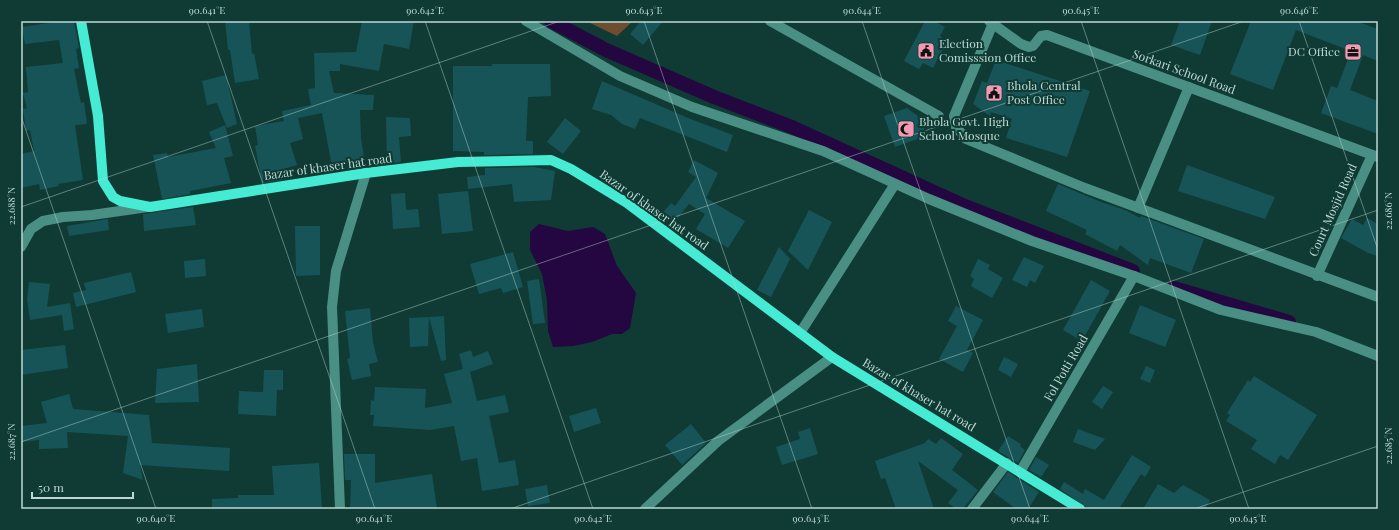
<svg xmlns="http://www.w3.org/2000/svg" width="1399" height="530" viewBox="0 0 1399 530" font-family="'Playfair Display',serif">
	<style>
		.green { fill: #6f4d2f }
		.water { fill: #240641 }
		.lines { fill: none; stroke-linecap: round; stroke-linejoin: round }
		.canal { stroke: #240641; stroke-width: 14 }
		.building { fill: #175458 }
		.minor { stroke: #4a8f83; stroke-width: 10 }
		.major { stroke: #45ebd3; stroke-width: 10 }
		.ticks { fill: none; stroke: #bdd9d3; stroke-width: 1; stroke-opacity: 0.45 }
		.labels { text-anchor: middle; stroke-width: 4; stroke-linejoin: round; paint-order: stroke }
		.poi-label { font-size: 12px; fill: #bdd9d3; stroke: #0f3b34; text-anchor: start }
		.street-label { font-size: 12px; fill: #bdd9d3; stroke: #0f3b34 }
		.neatline { fill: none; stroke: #bdd9d3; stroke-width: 1.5 }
		.ticks-label { font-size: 10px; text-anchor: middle; fill: #bdd9d3 }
	</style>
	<rect width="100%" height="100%" fill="#0f3b34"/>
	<polygon class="green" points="586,21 633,21 617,36"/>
	<polygon class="water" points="539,224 568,231 593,227 605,234 617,266 636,293 630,328 622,334 612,334 592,342 573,346 553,347 548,331 547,300 542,274 530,250 530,232"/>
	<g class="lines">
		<g class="canal">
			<polyline points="551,21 606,50 714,97 792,127 965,206 1133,271"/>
			<polyline points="1174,288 1289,322"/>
		</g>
	</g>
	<g class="building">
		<polygon points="62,21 74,21 79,48 76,49 79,68 74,69 81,103 84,102 87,124 75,125 83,180 58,184 59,186 40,190 39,184 21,188 21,154 34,151 30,130 26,131 23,109 27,108 23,93 28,92 26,67 63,63 59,40 25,44 22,27"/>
		<polygon points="225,21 249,21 252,54 254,53 259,79 235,83 230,50 228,50"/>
		<polygon points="362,21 414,21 409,49 384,44 379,71 340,64 340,71 329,71 334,93 374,95 373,110 360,110 361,138 365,164 354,166 353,163 332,167 322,113 298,118 303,139 290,143 297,165 280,170 282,180 262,183 255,146 258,145 255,126 284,121 282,111 311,105 308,89 315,88 314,53 356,52"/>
		<polygon points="641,21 663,21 643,45 630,34"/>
		<polygon points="925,21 934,21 945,27 940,36 947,41 933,68 923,63 919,69 904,61"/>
		<polygon points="1180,21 1212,21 1200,55 1171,45"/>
		<polygon points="1251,21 1356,21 1378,29 1378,61 1363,55 1350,90 1378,101 1378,134 1321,113 1331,86 1337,88 1351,51 1296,30 1273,90 1230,74"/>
		<polygon points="996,60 1090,91 1067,157 1006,138 1012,119 991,112 990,116 973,104 982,81 987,83"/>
		<polygon points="492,64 550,64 551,96 528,97 526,141 533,141 533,154 484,155 484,152 453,151 453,66 492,66"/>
		<polygon points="226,75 237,124 227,128 217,103 207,105 202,81"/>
		<polygon points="602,81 688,118 733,135 727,152 640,118 635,129 622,124 611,115 592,109"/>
		<polygon points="907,108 927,123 920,138 895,147 884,116"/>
		<polygon points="386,117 410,118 411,136 399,137 401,162 387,164"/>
		<polygon points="565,118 581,131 563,154 547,142"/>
		<polygon points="225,125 233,156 224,158 231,183 190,191 190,194 162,199 153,155 167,153 168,157 216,148 209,132"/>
		<polygon points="694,160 718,173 706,198 745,221 728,248 696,229 705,214 689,204 673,224 661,215 671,203 675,206 696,177 688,172"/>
		<polygon points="1187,165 1275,197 1265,219 1178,191"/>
		<polygon points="534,167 555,171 551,200 514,202 512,184 468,189 467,177 485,175 485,168"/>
		<polygon points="1058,184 1101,202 1125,210 1140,218 1141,216 1204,239 1191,273 1150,258 1148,265 1120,245 1117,251 1085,234 1087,230 1046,211"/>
		<polygon points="468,191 473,231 442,234 438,194"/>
		<polygon points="405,193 406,210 418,209 420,227 393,229 391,194"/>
		<polygon points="193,207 196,225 144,231 143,214"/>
		<polygon points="809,210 832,222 808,270 788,251"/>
		<polygon points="1367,218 1378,224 1378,256 1368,253 1341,238 1352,219 1363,225"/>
		<polygon points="108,219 109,230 69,236 67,226"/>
		<polygon points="295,226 320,226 320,275 296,276"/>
		<polygon points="779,247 790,259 771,297 757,290"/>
		<polygon points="513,252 523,287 503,293 501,288 479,294 470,264"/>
		<polygon points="1024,257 1044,266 1035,283 1030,280 1027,287 1012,280"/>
		<polygon points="205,259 206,276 185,278 184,261"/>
		<polygon points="978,259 990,265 988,269 1003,278 992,298 971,286 974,279 970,276"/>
		<polygon points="131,272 136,292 76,307 73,293 86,290 84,283"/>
		<polygon points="539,279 545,323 533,324 527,281"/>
		<polygon points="1091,280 1110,291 1082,341 1063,330"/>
		<polygon points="29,282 50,284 47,307 70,303 74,329 64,331 62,315 30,320 27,299"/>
		<polygon points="1140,305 1176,320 1165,347 1129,333"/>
		<polygon points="956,306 983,320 967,350 973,353 963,372 939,359 957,326 948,321"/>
		<polygon points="370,308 373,343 378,362 369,364 371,376 352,380 347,359 350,358 345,311"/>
		<polygon points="202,309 204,327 168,333 165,314"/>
		<polygon points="444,316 446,360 441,361 429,317"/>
		<polygon points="429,317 428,346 410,347 409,318"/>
		<polygon points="65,345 68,368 21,375 21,350"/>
		<polygon points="471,350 473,357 488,351 493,364 470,372 477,401 505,395 509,412 489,416 499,463 515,460 519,485 482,491 477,458 461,461 454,426 430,430 373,426 374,415 370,415 371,400 374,401 375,387 426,389 425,408 452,403 444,374 463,369 459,354"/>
		<polygon points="1004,357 1018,364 1011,377 998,370"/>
		<polygon points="197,364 199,402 155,403 157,369"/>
		<polygon points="1146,366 1155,370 1150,383 1140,379"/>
		<polygon points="264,370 283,370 283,390 277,390 276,416 238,414 239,391 263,392"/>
		<polygon points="1254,376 1317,415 1288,460 1280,455 1275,464 1251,449 1257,440 1226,421 1230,415 1227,413 1248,380 1250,382"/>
		<polygon points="1103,386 1113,392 1102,409 1092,402"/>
		<polygon points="69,394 73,409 149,415 152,443 230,448 229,471 140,465 143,480 123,473 128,436 67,432 68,448 39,449 39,440 21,442 21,426 47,423 41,402"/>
		<polygon points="596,408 601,423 574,432 569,416"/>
		<polygon points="691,424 706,443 682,465 665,445"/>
		<polygon points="810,428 818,454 782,465 776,447 800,439 798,432"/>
		<polygon points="1078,429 1105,439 1095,450 1073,442"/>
		<polygon points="1008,436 1021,444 1020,446 1025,450 1018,463 998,451"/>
		<polygon points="941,438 963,454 952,470 978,490 963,509 956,509 948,503 958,490 918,461 934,509 896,509 885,478 881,479 875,461 925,443 928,439 936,444"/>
		<polygon points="344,454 375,454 375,483 432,474 437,509 350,509 351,480 345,480"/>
		<polygon points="1132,455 1151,467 1145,477 1141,474 1119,509 1089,509 1060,489 1064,482 1083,494 1085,489 1104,500"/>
		<polygon points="1036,457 1049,465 1041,477 1029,470"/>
		<polygon points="319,463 322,509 212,509 212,499 238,498 238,495 274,495 272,466"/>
		<polygon points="1008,472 1039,492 1028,509 1016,509 993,492"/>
		<polygon points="1158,484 1174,493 1183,485 1210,500 1205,509 1143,509"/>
		<polygon points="547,485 550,503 528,506 525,489"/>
	</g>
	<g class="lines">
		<g class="minor">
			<polyline points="526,21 620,76 692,107 823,151 929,199 1032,241 1134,276 1221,310 1316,332 1378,356"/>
			<polyline points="770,21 939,116"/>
			<polyline points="989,21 1021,44 1029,47 1033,46 1041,36 1047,35 1378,157"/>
			<polyline points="994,21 954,116 956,127 966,139 1085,188 1378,297"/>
			<polyline points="1138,208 1189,87"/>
			<polyline points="21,247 31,229 43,221 63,217 92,215 148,207"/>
			<polyline points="1317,276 1372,155"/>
			<polyline points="800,333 895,184"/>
			<polyline points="1020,472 1134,276"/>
			<polyline points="340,509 332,307 336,271 366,173"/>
			<polyline points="645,509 718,441 832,357"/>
			<polyline points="972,509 1007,463"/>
		</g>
		<polyline class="major" points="81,21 98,116 103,181 113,197 120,201 150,207 366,173 458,162 551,160 571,169 627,203 832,357 1080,509"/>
	</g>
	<path class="ticks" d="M207 21 375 509M425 21 593 509M644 21 812 509M862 21 1030 509M1081 21 1249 509M1299 21 1378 250M21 116 156 509M21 207 560 21M21 442 1244 21M510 509 1378 210M1194 509 1378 446"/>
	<defs>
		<g id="civic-square" transform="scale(0.9)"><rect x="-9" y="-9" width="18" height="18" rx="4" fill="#f19ab3" stroke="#0f3b34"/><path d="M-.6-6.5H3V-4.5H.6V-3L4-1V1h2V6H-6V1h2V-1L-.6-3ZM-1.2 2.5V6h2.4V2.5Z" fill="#111"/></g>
		<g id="office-square" transform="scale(0.9)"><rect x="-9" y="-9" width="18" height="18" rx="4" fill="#f19ab3" stroke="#0f3b34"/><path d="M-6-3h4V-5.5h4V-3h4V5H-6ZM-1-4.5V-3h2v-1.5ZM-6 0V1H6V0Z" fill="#111"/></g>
		<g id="mosque-square" transform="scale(0.9)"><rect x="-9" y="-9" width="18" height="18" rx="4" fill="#f19ab3" stroke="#0f3b34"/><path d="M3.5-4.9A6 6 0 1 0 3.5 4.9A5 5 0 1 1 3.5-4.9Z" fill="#111"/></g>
	</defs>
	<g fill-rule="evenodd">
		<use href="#civic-square" x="926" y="51"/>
		<use href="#office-square" x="1353" y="52"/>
		<use href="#civic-square" x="994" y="93"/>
		<use href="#mosque-square" x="906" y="129"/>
	</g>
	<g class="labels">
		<g class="poi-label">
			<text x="939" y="48">Election<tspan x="939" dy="14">Comisssion Office</tspan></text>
			<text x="1340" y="56" text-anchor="end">DC Office</text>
			<text x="1007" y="90">Bhola Central<tspan x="1007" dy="14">Post Office</tspan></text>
			<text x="919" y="126">Bhola Govt. High<tspan x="919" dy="14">School Mosque</tspan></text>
		</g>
		<g class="street-label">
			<text transform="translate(1184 72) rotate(20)" y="4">Sorkari School Road</text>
			<text transform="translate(328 167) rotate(-8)" y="4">Bazar of khaser hat road</text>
			<text transform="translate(654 210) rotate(35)" y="4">Bazar of khaser hat road</text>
			<text transform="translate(1333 210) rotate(-66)" y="4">Court Mosjid Road</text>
			<text transform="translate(1066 368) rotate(-60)" y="4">Fol Potti Road</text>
			<text transform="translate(919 395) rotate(31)" y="4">Bazar of khaser hat road</text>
		</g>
	</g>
	<rect width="1399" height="530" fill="none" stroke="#0f3b34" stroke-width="44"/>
	<path d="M32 492v6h101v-6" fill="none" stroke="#bdd9d3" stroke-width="2"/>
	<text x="38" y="492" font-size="12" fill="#bdd9d3" stroke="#0f3b34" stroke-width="3" paint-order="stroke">50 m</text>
	<rect x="22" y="22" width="1355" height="486" class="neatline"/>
	<g class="ticks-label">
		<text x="207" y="14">90.641°E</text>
		<text x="425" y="14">90.642°E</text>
		<text x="644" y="14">90.643°E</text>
		<text x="862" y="14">90.644°E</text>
		<text x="1081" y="14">90.645°E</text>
		<text x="1299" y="14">90.646°E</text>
		<text transform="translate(11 206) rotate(-90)" y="4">22.688°N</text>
		<text transform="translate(1388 211) rotate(-90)" y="4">22.686°N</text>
		<text transform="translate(11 442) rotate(-90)" y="4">22.687°N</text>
		<text transform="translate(1388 446) rotate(-90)" y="4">22.685°N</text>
		<text x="156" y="522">90.640°E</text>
		<text x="374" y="522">90.641°E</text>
		<text x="593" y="522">90.642°E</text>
		<text x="811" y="522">90.643°E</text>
		<text x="1030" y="522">90.644°E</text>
		<text x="1248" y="522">90.645°E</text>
	</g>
</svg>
